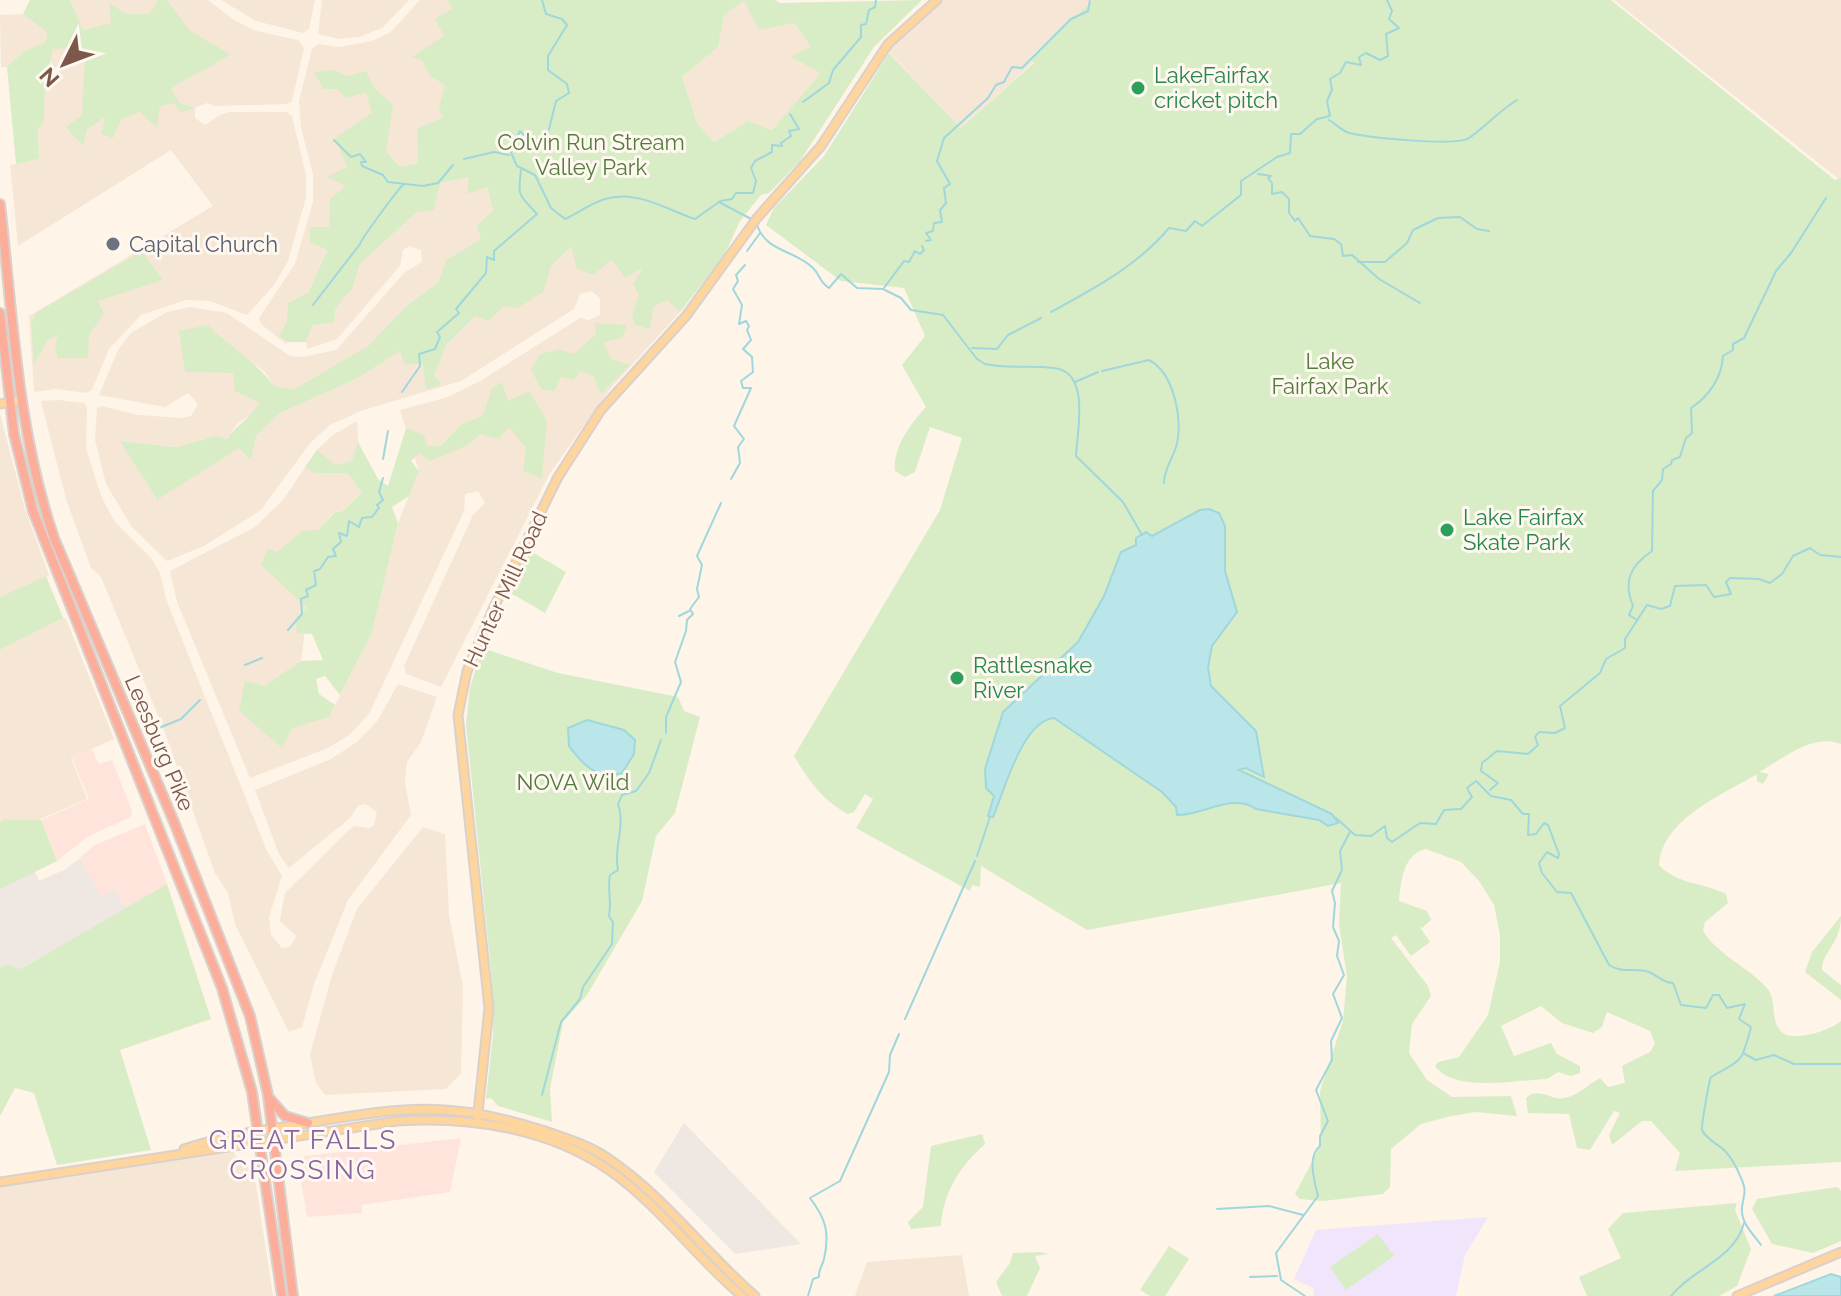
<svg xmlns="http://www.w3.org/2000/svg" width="1841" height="1296" viewBox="0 0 1841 1296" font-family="Raleway,sans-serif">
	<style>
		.residential { fill: #f6e6d6 }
		.commercial { fill: #ffe4dc }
		.industrial { fill: #efe7e2 }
		.education { fill: #f1e5fb }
		.green { fill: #d8edc5; fill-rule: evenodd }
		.water { fill: #bae6ea; stroke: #a0d7dc; stroke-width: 2 }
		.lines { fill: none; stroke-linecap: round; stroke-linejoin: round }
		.stream { stroke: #a0d7dc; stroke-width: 2 }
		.major-casing { stroke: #dad0cc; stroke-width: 11 }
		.highway-casing { stroke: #dad0cc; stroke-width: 12 }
		.major { stroke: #ffd59e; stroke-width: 7 }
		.highway { stroke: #fcae9b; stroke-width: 8 }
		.leisure-dot { fill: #2e9e5b; stroke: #fff8f0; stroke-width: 3 }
		.worship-dot { fill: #6b7280; stroke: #fff8f0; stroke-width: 3 }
		.labels { text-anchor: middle; stroke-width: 6; stroke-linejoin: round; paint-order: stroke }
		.leisure-label { font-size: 22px; fill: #27864d; stroke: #fff8f0; text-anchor: start }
		.park-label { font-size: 22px; fill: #537b3d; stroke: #fff8f0 }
		.worship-label { font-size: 22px; fill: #5b616d; stroke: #fff8f0; text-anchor: start }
		.street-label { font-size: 22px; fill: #7b5849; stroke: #fff8f0 }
		.quarter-label { font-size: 26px; letter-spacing: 2px; fill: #87659e; stroke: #fff8f0 }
	</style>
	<rect width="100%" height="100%" fill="#fef4e8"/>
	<g class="residential">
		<polygon points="62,0 208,0 234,20 256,31 298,40 304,48 292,101 287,104 215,106 207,103 195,108 195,118 205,125 220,115 230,112 286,112 292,116 306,175 306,198 288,261 274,285 247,315 210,301 186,300 141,315 109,349 92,390 86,393 56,389 34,392 29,316 213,206 171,150 18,246 10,165 39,159 38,129 44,121 45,83"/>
		<polygon points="221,0 315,0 309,29 303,33 256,21"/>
		<polygon points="322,0 409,0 382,28 359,37 339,39 318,34"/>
		<polygon points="420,0 472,0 463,118 418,163 400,167 386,151 347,167 346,186 327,249 308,293 303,318 286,344 261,324 259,318 295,264 313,202 313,174 301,128 299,101 312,49 318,44 339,47 372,41 391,32"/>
		<polygon points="937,0 1093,0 1030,57 1034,62 961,128 889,52 888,44"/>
		<polygon points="1614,0 1841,0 1841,181"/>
		<polygon points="744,1 794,23 812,48 791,58 822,73 772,130 748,121 714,142 697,123 682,77 718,47 724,15"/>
		<polygon points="23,14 47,31 46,42 24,51 7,67 1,67 0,15"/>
		<polygon points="470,177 467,193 487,187 493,211 481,239 446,260 438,283 407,305 368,346 329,371 295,389 274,386 264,371 228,346 208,325 233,373 259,402 254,412 237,424 227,439 216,436 176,447 121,441 156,499 239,448 280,413 356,379 484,296 572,245 652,259 680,312 611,388 550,473 441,687 406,674 404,666 473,515 485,503 478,491 465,494 464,511 369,714 349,735 328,748 250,778 177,602 170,571 255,527 283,500 317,450 333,435 357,421 362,493 343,511 334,512 318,530 301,661 265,686 329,717 372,633 398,523 419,471 400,410 448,397 482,380 580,318 589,320 600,315 600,298 591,291 580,294 574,309 461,381 363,410 330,425 310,443 261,510 204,546 167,561 131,526 106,484 95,440 97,408 102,406 138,415 182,418 191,416 198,404 188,393 165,407 99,395 118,350 131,333 167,312 190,307 227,313 290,356 302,357 336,350 405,272 422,262 421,250 409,246 403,250 400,266 337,339 307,349 306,342 313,325 352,289 360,264 417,212 440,183"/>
		<polygon points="58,400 84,403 87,408 86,449 102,498 115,522 151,558 160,573 166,599 209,707 267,851 282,876 269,917 271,935 282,948 290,947 296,936 280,921 285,893 349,830 354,826 369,828 374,825 377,812 365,804 358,806 350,818 289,868 279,854 255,790 331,759 357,742 378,720 398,684 437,697 421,742 407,762 405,783 411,815 348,900 314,984 302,1027 289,1032 235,924 228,893 215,873 164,730 101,577 91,568 66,499 41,401"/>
		<polygon points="0,414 25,509 49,575 0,597"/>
		<polygon points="63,618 66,619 114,739 71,758 87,799 40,819 56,861 0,885 0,650"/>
		<polygon points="423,827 445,834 449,915 463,987 461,1073 446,1089 325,1095 316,1083 310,1055 332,975 357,909"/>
		<polygon points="233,1149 235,1155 253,1166 273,1296 0,1296 0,1184"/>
		<polygon points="962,1255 969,1296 855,1296 867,1262"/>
	</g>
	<g class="commercial">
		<polygon points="92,749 99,764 112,760 132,811 131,817 87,837 57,861 41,820 89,799 72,758"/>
		<polygon points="145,824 167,884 126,909 115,890 101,897 80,858 95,845"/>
		<polygon points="461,1138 450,1192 362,1205 362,1213 307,1217 298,1163 305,1156"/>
	</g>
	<g class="industrial">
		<polygon points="80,858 101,897 115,890 126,909 21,969 7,965 0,968 0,889 34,870 39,881 66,869"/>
		<polygon points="684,1123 801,1244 735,1254 654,1172"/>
	</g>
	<polygon class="education" points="1488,1217 1465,1255 1456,1296 1314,1296 1313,1288 1294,1279 1316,1230"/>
	<g class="green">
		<path d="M30 0H70L83 30 111 23 109 3 126 14H150L158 0H167L190 31 230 54C209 70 191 74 171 89L180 103 195 108 180 112 174 103 160 106 157 128 140 112 121 119 113 138 101 134 105 117 87 129 83 146 66 127 82 115 85 57 73 48 53 49 45 83 44 121 38 129 39 159 16 164 7 67 24 51 46 42 47 32 23 14Z"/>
		<path d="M448 0H775L780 3 922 0 874 47 800 161 769 193 761 195 740 221 724 256 680 312 668 300 653 307 650 329 635 325 632 316 639 295 633 284 643 268 625 278 612 260 593 275 577 269 571 246 551 266 544 291 518 308 505 306 488 321 475 316 446 345 434 376 442 384 426 389 423 364H404L400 351 356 379 280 413 256 435 251 460 239 448 157 500 120 441 176 447 216 436 227 439C236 425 252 417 259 402L235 391 233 373 185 372 179 331 208 325C228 346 258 363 274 386L295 389 368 346 407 305 438 283 446 260 481 239 477 225 493 211 487 187 467 194 469 177 440 183 434 210 417 212 360 264 352 289 335 309 334 322 313 325 306 342H288L279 336 287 322 288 303 308 293 327 250 310 242V227H329L330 199 346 186 327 177 347 167 335 138 372 113 366 93 345 98 338 89H323L314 72 334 70 347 76 366 71 374 88 393 105 386 151 400 167 418 163 417 129 443 117 439 108 445 85 429 75 422 60 412 57 444 36 435 19 452 9ZM744 1 759 30 794 23 811 47 790 57 821 73 772 130 748 121 714 142 697 123 682 77 718 47 724 15Z"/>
		<path d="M1093 0H1611L1835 180 1841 178V744C1812 733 1783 759 1759 772L1769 774 1763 784 1757 781V774C1722 795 1662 819 1659 865 1678 885 1702 882 1726 894L1728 903 1705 922 1703 931C1719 956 1747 966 1767 988 1778 1001 1769 1023 1783 1033 1795 1042 1831 1030 1841 1021V1162L1675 1171 1680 1153 1651 1121H1642L1612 1145 1609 1135 1620 1113 1614 1111 1590 1150 1577 1148 1569 1114 1528 1113 1526 1098C1540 1086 1550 1101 1565 1098 1581 1094 1587 1085 1600 1078L1608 1087 1625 1083 1622 1066 1650 1052 1655 1044 1650 1031 1607 1012 1602 1027 1593 1033 1562 1023 1541 1006 1501 1026 1514 1056 1551 1043 1557 1054 1580 1066V1073L1571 1076 1558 1072 1547 1079C1516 1080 1454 1093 1435 1066L1438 1062 1459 1057 1488 1015 1500 962V935L1494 905 1479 881 1461 862 1426 849C1403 854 1401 881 1399 901L1427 911 1431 920 1422 928 1419 926 1430 942 1411 956 1396 935 1391 938 1428 986 1431 996 1412 1024 1409 1053 1427 1080 1452 1097 1511 1096 1517 1116 1476 1112 1451 1116 1421 1124 1391 1149 1390 1187 1383 1194 1323 1201 1300 1199 1295 1194 1321 1145 1320 1091 1343 1021 1347 977 1339 924 1341 883 1087 930 981 866 980 887 972 885 970 891 856 828 873 799 865 794 854 812 848 814C821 799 810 782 794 756L940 510 962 438 930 427 915 472 905 477 895 471C893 446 910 425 926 407L902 365 925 336 904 288 841 281 766 225 774 208 824 156 889 53 961 128 1034 63 1030 58Z"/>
		<polygon points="142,251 163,280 98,301 104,314 89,335 88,358 58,358 55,347 58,335 48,340 34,363 31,323 36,313"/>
		<polygon points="595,323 627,325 622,338 603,342 611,359 630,365 601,394 594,377 580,371 574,380 560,377 555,391 542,390 531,370 540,354 559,349 574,354 596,334"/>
		<polygon points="502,382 508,401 529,391 547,421 542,478 523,471 526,448 509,427 499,439 480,434 468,445 430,461 419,453 411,461 419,471 409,496 392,507 398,523 372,633 340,695 325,676 316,679 319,694 335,705 329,717 292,728 282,748 239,711 245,681 264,686 301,661 323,660 312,634 297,633 295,618 307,608 261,565 268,549 277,552 302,531 318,530 335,512 343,511 362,493 348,473 315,473 305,467 317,450 335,465 352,461 358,442 378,479 388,486 406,428 424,435 427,446 441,446 462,424 483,416 492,388"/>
		<polygon points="527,549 566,572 545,613 507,591"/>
		<polygon points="46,576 63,618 0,650 0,597"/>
		<polygon points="488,650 558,673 678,697 684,711 700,717 675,813 656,836 642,901 587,995 563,1022 550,1089 552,1122 498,1106 491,1098 486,1099 493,1035 491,971 466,724 470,688 481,651"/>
		<polygon points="4,820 41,820 57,861 0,889 0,823"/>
		<polygon points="167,884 211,1019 120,1050 151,1150 57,1165 34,1093 15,1088 0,1116 0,968 7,964 21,969"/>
		<path d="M1841 916C1841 944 1822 951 1822 970L1841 985V1000L1805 972 1812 952Z"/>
		<path d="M982 1134 985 1144C960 1166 943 1192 941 1226L911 1229 908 1222 923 1207 931 1146Z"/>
		<polygon points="1837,1187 1841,1191 1841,1241 1813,1253 1772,1244 1752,1209 1757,1199"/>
		<polygon points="1737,1203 1735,1210 1751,1249 1737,1286 1719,1296 1587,1296 1579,1277 1621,1258 1608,1229 1623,1213"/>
		<polygon points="1378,1234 1394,1256 1346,1290 1330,1267"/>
		<polygon points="1169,1246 1189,1259 1165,1296 1150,1296 1140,1290"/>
		<polygon points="1040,1252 1049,1254 1035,1256 1040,1268 1027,1296 1002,1296 996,1282 1010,1263 1013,1253"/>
	</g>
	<g class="water">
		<path d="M1209 509 1219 513 1225 526V571L1237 612 1212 646 1208 667 1211 686 1256 731 1264 777 1246 768 1239 770 1332 814 1338 823 1328 826 1319 820 1256 809C1233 792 1202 816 1177 815L1176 807 1162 792 1054 718C1022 721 1004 792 993 817L988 816 994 796 986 788 985 769 1003 712 1078 642 1104 596 1121 552 1136 545V538L1146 532 1152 536 1200 510Z"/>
		<path d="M587 720 624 730 635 740 634 754 622 773C598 781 582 764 569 746L568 728Z"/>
		<polygon points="1831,1274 1841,1277 1841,1296 1774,1296"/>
	</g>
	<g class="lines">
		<g class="stream">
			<path d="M542 0 546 14 562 19 567 25 548 56V70L567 84 569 93 556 101 547 137 530 141 520 131 510 150 517 166 535 175 551 208 565 219C578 213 591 203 605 199 635 189 668 210 695 219L719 202 753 220"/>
			<polyline points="803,102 829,83 833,70 861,37 861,25 866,24 869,10 875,7 876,0"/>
			<path d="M1329 120C1336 124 1342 131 1349 133 1366 137 1455 147 1469 138 1486 126 1499 111 1517 100"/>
			<polyline points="334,140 351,157 360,154 366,162 361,162 362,166 383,175 388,182 423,186 438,183 453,165"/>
			<polyline points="464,159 494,152 509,155"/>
			<polyline points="1258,174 1271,176 1268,178 1272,183 1272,194 1282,192 1289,199 1289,213 1295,221 1298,218 1310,236 1334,239 1341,244 1343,256 1352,255 1379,279 1420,303"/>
			<polyline points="720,201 732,199 736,193 753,193 756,181 751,168 755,161 772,152 772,145 782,146 781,143 791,136 789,131 799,129 790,114"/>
			<path d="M757 225C766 252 795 250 813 268 821 276 819 282 829 288L841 274 857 288 883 289 901 298 911 310 943 315 977 359 985 364C1008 369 1031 365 1054 368 1091 372 1077 431 1076 456L1123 502 1142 535"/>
			<polyline points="926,241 931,240 926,233 933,231 934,223 942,222 940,210 946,203 944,188 950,184 937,161 944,138 988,98 996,85 1004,82 1012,67 1022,68 1071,19 1088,11 1090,0"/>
			<polyline points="747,251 760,233"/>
			<polyline points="1358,262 1385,262 1407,243 1413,230 1438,218 1460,217 1477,229 1489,231"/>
			<polyline points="884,288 904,261 909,262 915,251 920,254 924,250 922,246"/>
			<path d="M313 305 360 244C362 238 397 190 404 184"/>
			<path d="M1051 312C1095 288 1137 266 1169 228L1186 231 1195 221 1202 226 1241 195V181L1277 157 1290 153 1291 134H1300L1317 119 1330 116 1327 101 1332 90 1330 79 1340 73 1346 62 1361 65 1359 57 1366 53 1380 60 1388 56 1386 34 1399 28 1389 19 1392 11 1387 0"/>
			<polyline points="972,348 997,349 1008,335 1041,318"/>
			<path d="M1102 371 1149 360C1174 373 1184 421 1176 447 1172 460 1164 469 1164 483"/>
			<polyline points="1075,382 1098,372"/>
			<path d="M402 392 420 366 419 354 435 349 440 337 437 332 459 313 456 309 486 273 487 257 494 260V251L537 214C517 193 518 196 521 170"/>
			<polyline points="383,459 388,431"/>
			<polyline points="731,479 740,463 738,447 744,439 734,426 751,388 743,388 741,381 753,372 752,357 743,349 751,340 747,330 749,326 746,321 739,324 742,305 733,289 738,281 736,275 745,265"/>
			<polyline points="679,616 689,611"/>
			<path d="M1637 620 1629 615 1633 606C1623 581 1630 566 1652 551L1653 491 1662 480 1663 469 1671 464 1672 460 1680 457 1686 438 1692 433 1691 408C1708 397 1722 378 1723 356L1733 350V344L1744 338 1776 271 1791 253 1826 198"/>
			<polyline points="288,630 302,614 301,599 308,596 306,590 316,585 314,571 320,569 328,557 336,556 333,549 341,542 339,533 347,536 349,521 359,527 362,518 372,517 379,508 377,505 383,500 379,492 383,478"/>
			<polyline points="245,665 262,658"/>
			<polyline points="159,728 181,719 200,700"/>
			<polyline points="666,733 666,717 681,682 675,662 686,631 687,620 693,614 690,609 699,597 697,589 702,565 697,556 721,503"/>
			<polyline points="1490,790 1498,783 1481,771 1482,763 1497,751 1528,754 1538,745 1535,737 1539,732 1555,733 1565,728 1560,706 1600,673 1606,659 1625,648 1625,639 1647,605 1661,609 1670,606 1675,586 1706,585 1714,597 1731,594 1726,582 1730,578 1759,579 1770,583 1782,574 1793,556 1810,548 1820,555 1841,557"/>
			<path d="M1336 818 1355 835 1371 836 1385 826 1387 838 1392 842 1420 823 1436 824 1444 810 1461 809 1472 797 1467 788 1476 781 1491 796 1511 800 1523 814H1529L1528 835 1536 834 1544 823 1548 825 1559 854 1558 858 1547 852 1539 863 1542 873 1557 892 1571 893 1609 965C1623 974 1635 967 1649 972 1659 976 1662 983 1673 983L1681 1005 1706 1008 1713 995H1719L1727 1008 1745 1004 1739 1019 1751 1027C1741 1065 1743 1058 1711 1077 1709 1081 1701 1127 1702 1130 1706 1139 1718 1144 1725 1151 1732 1158 1737 1168 1741 1178 1747 1191 1744 1194 1742 1207 1740 1222 1753 1234 1761 1245"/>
			<polyline points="977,856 990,817"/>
			<polyline points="905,1019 975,861"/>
			<polyline points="1743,1053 1756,1060 1774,1055 1794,1064 1841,1064"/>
			<path d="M542 1095 561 1022 580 999 583 987 612 944 613 922 609 916C612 902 607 887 610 875L618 870C613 848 626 825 618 804L622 795 636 791 649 773 661 740"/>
			<polyline points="1217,1209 1269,1206 1303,1215"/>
			<polyline points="1250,1277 1277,1276"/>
			<path d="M808 1296 813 1279 819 1277C818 1270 822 1267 824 1259 830 1233 826 1219 810 1198L840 1181 889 1072 890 1055 899 1034"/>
			<path d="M1305 1296 1281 1280 1276 1253 1318 1196C1314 1179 1307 1157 1320 1146V1136L1328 1121 1316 1090 1332 1060 1331 1041 1342 1018 1333 994 1344 975 1337 956 1339 941 1333 927 1335 903 1332 891 1342 870 1340 851 1350 832"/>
			<path d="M1671 1296C1692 1269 1735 1259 1744 1223"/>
		</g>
		<g class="major-casing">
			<g id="major">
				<polyline points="0,404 21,400"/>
				<polyline points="477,1122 489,1008 458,715 467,671 493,609 558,477 601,410 686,316 757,218 821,146 888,44 937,0"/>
				<path d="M184 1149C222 1136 263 1130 302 1124 400 1108 445 1099 542 1130 565 1138 589 1145 609 1159 664 1196 705 1253 755 1296"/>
				<path d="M0 1182 397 1121C468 1116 549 1128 609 1170 658 1204 696 1257 742 1296"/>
				<polyline points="1737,1296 1841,1252"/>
			</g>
		</g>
		<g class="highway-casing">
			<g id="highway">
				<path d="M0 204C13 317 17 430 54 538L174 822 250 1016 268 1095 293 1296"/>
				<polyline points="0,313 14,434 33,511 222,988 252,1092 282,1296"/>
				<polyline points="270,1099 285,1116 308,1123"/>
			</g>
		</g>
		<use href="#major" class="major"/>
		<use href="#highway" class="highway"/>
	</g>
	<g class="leisure-dot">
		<circle cx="1138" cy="88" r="8"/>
		<circle cx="1447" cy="530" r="8"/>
		<circle cx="957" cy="678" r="8"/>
	</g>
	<circle class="worship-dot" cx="113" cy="244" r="8"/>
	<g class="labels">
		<g class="leisure-label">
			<text x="1154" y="83">LakeFairfax<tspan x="1154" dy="25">cricket pitch</tspan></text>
			<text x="1463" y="525">Lake Fairfax<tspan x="1463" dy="25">Skate Park</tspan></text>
			<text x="973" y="673">Rattlesnake<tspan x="973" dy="25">River</tspan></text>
		</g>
		<g class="park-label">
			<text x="591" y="150">Colvin Run Stream<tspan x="591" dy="25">Valley Park</tspan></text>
			<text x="1330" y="369">Lake<tspan x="1330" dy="25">Fairfax Park</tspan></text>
			<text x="573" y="790">NOVA Wild</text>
		</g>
		<g class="worship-label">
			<text x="129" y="252">Capital Church</text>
		</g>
		<g class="street-label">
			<text transform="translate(505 589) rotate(-65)" y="8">Hunter Mill Road</text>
			<text transform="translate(160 743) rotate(67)" y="8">Leesburg Pike</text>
		</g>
		<g class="quarter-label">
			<text x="303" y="1149">GREAT FALLS<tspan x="303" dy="30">CROSSING</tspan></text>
		</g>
	</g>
	<g transform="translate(64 64) rotate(228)" stroke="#fff8f0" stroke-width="6" paint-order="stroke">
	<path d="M0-6L14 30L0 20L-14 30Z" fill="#7b5849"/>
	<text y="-12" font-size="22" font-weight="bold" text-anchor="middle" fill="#7b5849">N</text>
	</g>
</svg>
